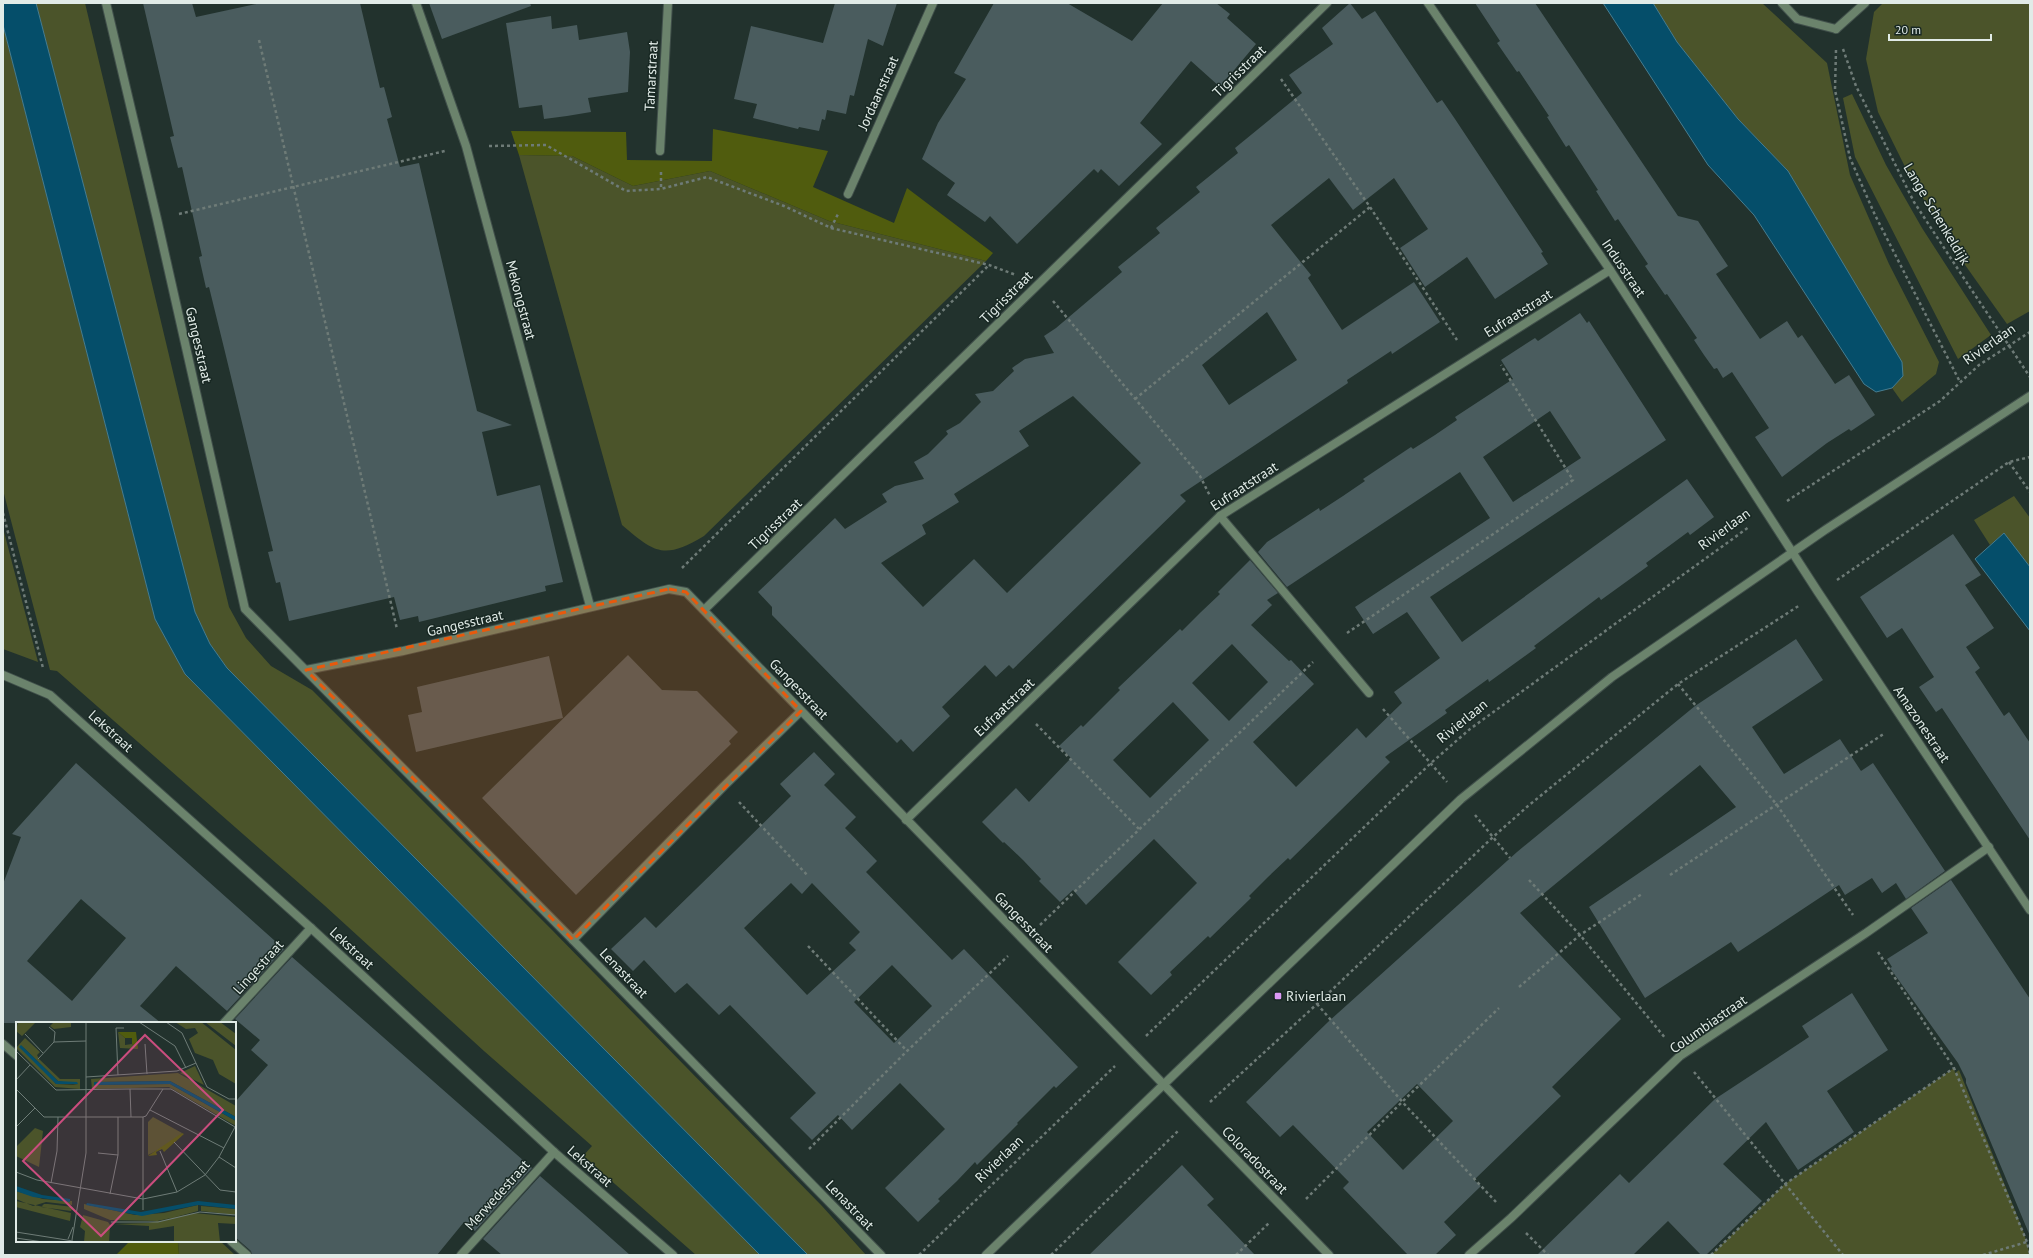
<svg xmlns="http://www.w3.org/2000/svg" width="2033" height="1258" viewBox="0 0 2033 1258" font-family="'PT Sans',sans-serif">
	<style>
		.green { fill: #4b542a }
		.forest { fill: #505c0e }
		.water { fill: #054e6a; stroke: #477d90 }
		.building { fill: #4a5c5e; fill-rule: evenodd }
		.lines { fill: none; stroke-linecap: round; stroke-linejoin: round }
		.service-casing { stroke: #41504b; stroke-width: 10 }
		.pedestrian-casing { stroke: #41504b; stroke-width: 10 }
		.minor-casing { stroke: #41504b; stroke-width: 10 }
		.tertiary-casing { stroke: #41504b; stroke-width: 10 }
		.path { stroke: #6e7b77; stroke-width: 2.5; stroke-dasharray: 3 3; stroke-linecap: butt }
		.service { stroke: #6b836c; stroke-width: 8 }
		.pedestrian { stroke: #6b836c; stroke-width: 8 }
		.minor { stroke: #6b836c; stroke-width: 8 }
		.tertiary { stroke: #6b836c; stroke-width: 8 }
		.path-bridge { stroke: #6e7b77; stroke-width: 2.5; stroke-dasharray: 3 3; stroke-linecap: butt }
		.marked { fill: #e8590c; fill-opacity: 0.2; stroke: #e8590c; stroke-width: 3; stroke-dasharray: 8 5; stroke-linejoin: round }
		.poi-dot { fill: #db99f5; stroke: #182823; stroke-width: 1.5 }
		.labels { text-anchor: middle; stroke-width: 3; stroke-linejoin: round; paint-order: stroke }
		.street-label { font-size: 14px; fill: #e1ebe7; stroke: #182823 }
		.poi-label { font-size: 14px; fill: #e1ebe7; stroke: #182823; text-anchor: start }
		.inset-road { fill: none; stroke: #6e7c77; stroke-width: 1 }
		.view { fill: #ca4d7e; fill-opacity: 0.15; stroke: #ca4d7e; stroke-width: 2 }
		.inset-edge { fill: none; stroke: #e1ebe7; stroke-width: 2 }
	</style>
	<rect width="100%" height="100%" fill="#22322d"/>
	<g class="green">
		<polygon points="36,3 85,3 229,607 246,638 271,666 312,690 553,931 822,1206 866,1255 808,1255 227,668 210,644 195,612"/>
		<polygon points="1653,3 1762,3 1827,63 1850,175 1889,264 1939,362 1936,374 1902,402 1892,388 1903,376 1835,252 1788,171 1738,119 1677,42"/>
		<polygon points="1883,3 2030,3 2030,311 2007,324 1958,255 1910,177 1878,112 1866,59 1874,12"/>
		<polygon points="3,25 155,619 185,674 760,1255 696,1255 583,1156 592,1146 484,1051 324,905 57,671 50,670 3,490"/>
		<polygon points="1852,94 1886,165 1922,228 1991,335 1958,359 1855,157 1843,98"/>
		<path d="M519 155 572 156 633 186 710 171 829 221 986 261 704 536C664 560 655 553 622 525Z"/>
		<polygon points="2014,496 2030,518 2030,567 2004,533 1990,545 1974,520"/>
		<polygon points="3,528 38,662 3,649"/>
		<polygon points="1954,1068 1955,1073 1959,1070 2024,1233 2030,1255 1711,1255 1785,1184"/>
		<polygon points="178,1241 220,1241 235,1255 179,1255"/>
	</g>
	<g class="forest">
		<polygon points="713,129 828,151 813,187 894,223 907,188 993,253 986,261 829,221 710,171 633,186 572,156 519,155 511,131 626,132 627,160 712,161"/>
		<polygon points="130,1241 178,1241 179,1255 116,1255"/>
	</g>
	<g class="water">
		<polygon points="3,3 36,3 195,612 210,644 227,668 808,1255 760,1255 185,674 155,619 3,25"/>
		<polygon points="1603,3 1653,3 1677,42 1738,119 1788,171 1902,362 1903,376 1892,388 1876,392 1864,384 1754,215 1708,165"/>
		<polygon points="2004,533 2030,567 2030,631 1975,559"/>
	</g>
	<g class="building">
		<polygon points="143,3 192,3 196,17 261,3 360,3 380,88 384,87 392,117 387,119 400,167 419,163 477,411 512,425 482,432 497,496 540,485 563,582 545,586 546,591 419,622 418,616 400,620 394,597 289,621 280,582 276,583 268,552 273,551 225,352 209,287 206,288 199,257 202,256 182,167 178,168 170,137 174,136"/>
		<polygon points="429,3 530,3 531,6 442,39"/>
		<polygon points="835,3 897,3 883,46 868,39 854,96 850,95 846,114 827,110 825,120 822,119 819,131 799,127 798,129 753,118 757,104 734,99 751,26 823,43"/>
		<polygon points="994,3 1067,3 1132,41 1163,3 1216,3 1230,14 1227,18 1256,44 1220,87 1191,61 1140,123 1162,144 1119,186 1101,169 1098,173 1094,169 1017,244 990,216 985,222 947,195 955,183 922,159 938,123 966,79 954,73"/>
		<path d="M1350 3 1362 19 1375 11 1437 103 1442 100 1455 119 1543 252 1541 253 1548 264 1495 299 1467 257 1425 287 1400 248 1428 229 1394 178 1353 210 1329 178 1271 225 1311 275 1308 278 1342 330 1414 282 1440 322 1392 354 1391 351 1347 380 1348 383 1180 495 1186 501 1013 669 1009 665 996 677 985 665 942 707 950 716 913 752 901 739 897 743 772 615V607L758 592 835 518 845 529 887 502 882 494 895 486 924 479 914 462 928 454 948 434 946 431 960 423 981 402 975 394 993 391 1014 371 1012 368 1025 359 1054 353 1044 336 1056 328 1122 272 1118 267 1160 233 1156 228 1200 192 1196 187 1238 153 1235 148 1302 93 1289 75 1333 44 1322 28ZM1267 312 1297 360 1229 405 1202 365ZM1073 396 1141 463 1007 593 974 559 923 607 881 563 926 534 922 525 959 502 954 494 1029 446 1019 431Z"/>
		<polygon points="1475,3 1535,3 1678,216 1698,221 1728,266 1716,274 1760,339 1787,321 1798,338 1802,335 1835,384 1849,375 1875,415 1851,431 1849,429 1827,443 1782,477 1755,437 1769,428 1732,372 1723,378 1717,368 1714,369 1704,355 1694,340 1697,338 1667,294 1665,295 1645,266 1648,264 1618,219 1615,221 1596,191 1598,190 1569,145 1566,147 1547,117 1549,116 1519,71 1517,72 1497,43 1500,41"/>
		<polygon points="551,16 552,29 577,25 579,40 627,32 630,52 628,92 588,98 591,112 567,116 544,119 542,105 519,108 506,23"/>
		<path d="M1580 313 1587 323 1589 321 1666 440 1430 597 1462 642 1687 479 1714 517 1690 535 1688 532 1646 563 1648 566 1601 600 1599 597 1534 646 1536 648 1489 682 1488 679 1445 710 1447 713 1385 757 1390 762 1290 860 1288 858 1268 877 1249 896 1251 898 1210 938 1208 936 1170 972 1172 975 1151 995 1118 962 1197 883 1154 839 1086 905 1073 890 1060 902 1039 881 1041 879 1023 860 1004 842 1003 843 982 822 1016 788 1029 802 1071 758 1059 746 1081 725 1083 727 1120 690 1118 688 1180 629 1182 631 1201 612 1220 594 1218 592 1250 560 1278 593 1267 600 1272 605 1251 625 1289 661 1291 660 1314 684 1253 742 1296 787 1357 728 1366 738 1402 703 1394 692 1440 658 1407 612 1373 634 1355 607 1490 518 1460 472 1287 587 1258 552 1267 542 1319 508 1320 511 1343 496 1365 481 1363 479 1411 447 1413 449 1435 435 1457 420 1455 417 1513 379 1501 360 1535 338 1538 341ZM1550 411 1581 458 1513 502 1483 457ZM1232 644 1268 682 1229 721 1192 683ZM1173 702 1209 740 1150 798 1113 760Z"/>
		<polygon points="1953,534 1981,575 1965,585 1994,628 1966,647 1980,668 1975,672 2004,716 2009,712 2030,743 2030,840 1942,708 1936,712 1919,687 1934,677 1902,628 1887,638 1860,597"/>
		<path d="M1796 639 1823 680 1752 727 1784 774 1840 739 1861 771 1873 763 1945 871 1906 899 1896 883 1882 893 1872 878 1845 895 1839 885 1738 952 1731 942 1645 998 1589 907 1736 807 1700 765 1520 913 1621 1019 1552 1087 1561 1096 1474 1180 1481 1186 1444 1222 1456 1235 1435 1255H1408L1343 1188 1349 1182 1293 1125 1280 1137 1246 1102 1328 1022 1517 852 1695 706ZM1417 1084 1453 1121 1403 1170 1367 1132Z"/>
		<polygon points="628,655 662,690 697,691 738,732 729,741 731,744 576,895 482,798"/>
		<polygon points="549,656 563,718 416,752 408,715 422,712 417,687"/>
		<path d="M814 752 835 774 824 785 856 817 845 828 877 861 866 872 952 960 964 949 1078 1067 1056 1088 1054 1086 1017 1123 1018 1124 977 1165 975 1162 957 1181 938 1199 940 1201 918 1222 885 1188 945 1129 900 1083 852 1130 838 1115 812 1140 790 1118 816 1093 730 1005 719 1015 687 983 675 993 644 960 633 971 611 949 645 917 656 928 735 851 791 796 780 784ZM791 883 802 894 812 883 860 932 849 943 856 950 807 995 744 928ZM892 965 932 1006 894 1043 854 1002Z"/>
		<path d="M76 763 284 949 227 1011 176 966 140 1006 161 1023H3V884L21 837 12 834ZM81 899 126 938 72 1001 27 961Z"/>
		<polygon points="1951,880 2030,999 2030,1236 1966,1083 1966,1079 1958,1063 1890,968 1892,967 1887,959 1928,933 1911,908"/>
		<polygon points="292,957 532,1168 475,1231 464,1222 437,1255 252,1255 251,1251 235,1237 235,1102 268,1065 251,1050 260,1040 235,1019"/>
		<polygon points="1852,993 1888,1050 1827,1091 1854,1132 1798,1170 1766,1122 1723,1164 1762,1201 1706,1255 1701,1255 1668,1221 1633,1255 1537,1255 1620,1174 1629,1183 1715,1099 1809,1037 1802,1026"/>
		<polygon points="1182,1165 1214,1199 1207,1205 1255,1255 1089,1255"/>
		<polygon points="540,1176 586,1216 630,1255 502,1255 483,1239"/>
	</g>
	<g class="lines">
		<g class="service-casing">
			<polyline id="service" points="1836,29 1865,3"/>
		</g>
		<g class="pedestrian-casing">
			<g id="pedestrian">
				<polyline points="3,1044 17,1056"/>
				<polyline points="231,1241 247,1255"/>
			</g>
		</g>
		<g class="minor-casing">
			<g id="minor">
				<polyline points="106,3 157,219 245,609 573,940"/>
				<polyline points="416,3 466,146 590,606"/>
				<polyline points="1428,3 1610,270 1818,592 2030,910"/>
				<polyline points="1782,3 1797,19 1836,29"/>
				<polyline points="660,151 668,3"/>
				<polyline points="848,194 933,3"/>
				<polyline points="1220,516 1369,693"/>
				<polyline points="704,610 1327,3"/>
				<polyline points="306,670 403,651 669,589 686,592 1329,1255"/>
				<polyline points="3,675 50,695 311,928 554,1152 673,1255"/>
				<polyline points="801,711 724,786 573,940 881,1255"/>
				<polyline points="906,820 1220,516 1610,270"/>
				<polyline points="224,1023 311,928"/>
				<polyline points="461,1255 554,1152"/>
				<polyline points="1469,1255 1511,1218 1680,1056 1866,933 1989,847"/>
			</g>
		</g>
		<g class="tertiary-casing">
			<polyline id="tertiary" points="986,1255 1461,799 1612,677 1825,530 2030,396"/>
		</g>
		<g class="path">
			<polyline points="259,40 397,629"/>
			<polyline points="1843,49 1856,86 1914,202 1969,286"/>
			<polyline points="1836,50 1835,90 1850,158 1875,215 1960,382"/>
			<polyline points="1281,79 1370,207 1457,340"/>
			<polyline points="489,146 546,145 626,191 661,189 707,177 784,206 831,228 989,265 1016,275"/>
			<polyline points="661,172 661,189"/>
			<polyline points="179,214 445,151"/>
			<polyline points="831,228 839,212"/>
			<polyline points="1053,301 1200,476 1210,496"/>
			<polyline points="1135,399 1370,207"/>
			<polyline points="2009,462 2030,492"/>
			<polyline points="1787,501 1940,401 1979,365 2030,332"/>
			<polyline points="3,513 43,668"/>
			<polyline points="682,568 989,265"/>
			<polyline points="1837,580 2009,462 2030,457"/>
			<polyline points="1347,633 1573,480 1501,365"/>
			<polyline points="1678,684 1777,805 1853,915"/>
			<polyline points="1383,709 1447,782"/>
			<polyline points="1036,724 1139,829"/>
			<polyline points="739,802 808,876"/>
			<polyline points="1475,815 1510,858"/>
			<polyline points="1670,875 1885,733"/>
			<polyline points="1529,880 1580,935 1666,1039"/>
			<polyline points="1040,925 1313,662"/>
			<polyline points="808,946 907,1051"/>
			<polyline points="1878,952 1954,1068 2027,1242 2030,1255"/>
			<polyline points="1519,987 1580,935 1642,894"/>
			<polyline points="1317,1004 1406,1106 1496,1202"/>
			<polyline points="1146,1036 1431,763 1470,729 1749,527"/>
			<polyline points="1694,1072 1843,1255"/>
			<polyline points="1210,1102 1317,1004 1493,837 1528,806 1678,684 1800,605"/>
			<polyline points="809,1149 907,1051 1008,956"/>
			<polyline points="1306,1199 1402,1102 1499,1008"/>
			<polyline points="1526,1233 1548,1255"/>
			<polyline points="919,1255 1115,1066"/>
			<polyline points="1051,1255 1178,1131"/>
			<polyline points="1236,1255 1269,1223"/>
			<polyline points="1711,1255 1785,1184 1954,1068"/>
			<polyline points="1983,1255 2030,1241"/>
		</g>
		<use href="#service" class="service"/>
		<use href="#pedestrian" class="pedestrian"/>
		<use href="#minor" class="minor"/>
		<use href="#tertiary" class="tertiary"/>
		<polyline class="path-bridge" points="1969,286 2030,377"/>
	</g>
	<path class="marked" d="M669 589 686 592 801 711 573 940 306 670Z"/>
	<rect class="poi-dot" x="1274" y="992" width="8" height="8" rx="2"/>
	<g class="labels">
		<g class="street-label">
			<text transform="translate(1239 71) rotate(-44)" y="5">Tigrisstraat</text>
			<text transform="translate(651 76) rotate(-87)" y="5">Tamarstraat</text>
			<text transform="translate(878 93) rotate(-66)" y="5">Jordaanstraat</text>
			<text transform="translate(1937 214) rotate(59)" y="5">Lange Schenkeldijk</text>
			<text transform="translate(1624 268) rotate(56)" y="5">Indusstraat</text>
			<text transform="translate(1006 297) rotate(-45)" y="5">Tigrisstraat</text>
			<text transform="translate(521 300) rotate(75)" y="5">Mekongstraat</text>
			<text transform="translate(1518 313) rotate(-32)" y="5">Eufraatstraat</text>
			<text transform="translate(1989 344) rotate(-35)" y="5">Rivierlaan</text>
			<text transform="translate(199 345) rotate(77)" y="5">Gangesstraat</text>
			<text transform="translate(1244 486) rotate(-33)" y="5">Eufraatstraat</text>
			<text transform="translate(775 524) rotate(-44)" y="5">Tigrisstraat</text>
			<text transform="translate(1724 529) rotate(-36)" y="5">Rivierlaan</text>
			<text transform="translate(465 623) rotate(-13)" y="5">Gangesstraat</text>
			<text transform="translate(799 689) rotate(46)" y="5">Gangesstraat</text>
			<text transform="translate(1004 707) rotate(-44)" y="5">Eufraatstraat</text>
			<text transform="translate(1462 721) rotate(-39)" y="5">Rivierlaan</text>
			<text transform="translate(1922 724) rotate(56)" y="5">Amazonestraat</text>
			<text transform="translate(111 731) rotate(42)" y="5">Lekstraat</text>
			<text transform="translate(1024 922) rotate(46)" y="5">Gangesstraat</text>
			<text transform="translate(352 948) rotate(43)" y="5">Lekstraat</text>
			<text transform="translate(258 967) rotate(-48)" y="5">Lingestraat</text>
			<text transform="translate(624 973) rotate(46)" y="5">Lenastraat</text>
			<text transform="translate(1708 1024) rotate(-35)" y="5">Columbiastraat</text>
			<text transform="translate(999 1159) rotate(-44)" y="5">Rivierlaan</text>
			<text transform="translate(1255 1160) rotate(46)" y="5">Coloradostraat</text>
			<text transform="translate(590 1166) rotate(41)" y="5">Lekstraat</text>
			<text transform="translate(497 1195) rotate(-48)" y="5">Merwedestraat</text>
			<text transform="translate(850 1205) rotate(46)" y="5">Lenastraat</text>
		</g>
		<g class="poi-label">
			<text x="1286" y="1001">Rivierlaan</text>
		</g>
	</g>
	<g transform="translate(16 1022)">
		<rect width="220" height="220" fill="#22322d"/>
		<path d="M2 0H20L6 14 0 9ZM38 0H55V5L38 7 34 4ZM159 0H185L220 28V62L203 52 197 38 179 31 173 17 182 11 179 6 170 7ZM189 0H204L220 12V24ZM102 10 109 16V23L116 22 122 27 104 26ZM9 16 24 30 21 33 23 37 44 57H64V67L39 65 0 26ZM5 23 42 59 62 63 40 62ZM179 44 188 63 164 51ZM162 51 220 84V95L154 59 78 60V63L154 62 220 99V104L153 65 76 67 75 57ZM137 95 166 111 154 122 132 133V100ZM19 106 27 109 23 145 0 134V125ZM0 169 27 177 56 179V183L30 180 17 184 0 177ZM0 179 55 191 54 199 0 185ZM28 182H32L57 185 55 189 25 185ZM68 182 119 193 148 191 182 183V189L144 199 94 198 68 187ZM185 184 220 187V193L185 189ZM178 191 220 195V202L202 201 204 220H158V204L133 208V204L98 202 132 201ZM67 193 92 200 94 203 93 220H68L69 209 64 205Z" fill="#4b542a" fill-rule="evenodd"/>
		<path d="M102 10H120L122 27 116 22V16H109ZM166 111 168 112 148 130 146 127 140 130 141 133 132 134Z" fill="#505c0e"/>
		<path d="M5 23 42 59 61 60 62 62H40L3 25ZM154 59 220 95V99L154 62 78 63V60ZM0 164 26 173 54 177V180L17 175 0 169ZM182 179 220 183V187L182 183 126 194 70 183 71 181 125 190Z" fill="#054e6a"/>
		<path class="inset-road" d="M123 0 159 24 170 46M150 0 166 11 191 65 213 77H220M33 5 39 10 38 20M9 12 27 31M129 22 131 52M0 29 40 68 114 67 115 95M22 37 38 20 70 19M102 53 100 6H108M70 55 161 49 180 41M0 58 14 43M0 67 28 95H127L130 94 147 67M134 88 208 126M127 95V188M0 105 19 86M158 120 204 168 220 170M144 129 161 170M82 131 102 133M203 135 220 146M0 150 21 158 127 177 161 170 189 153 203 135 219 105 155 67H114M35 161 41 129 42 95M94 172 102 133V95M95 200H142L184 190 220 193M0 210 57 219M0 216 27 220M52 217 57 205M56 218 70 131V0"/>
		<path class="view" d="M129 13 207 88 85 214 7 139Z"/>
		<rect width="220" height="220" class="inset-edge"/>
	</g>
	<rect width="2033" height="1258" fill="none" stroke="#e1ebe7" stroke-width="8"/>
	<path d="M1889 34v6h102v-6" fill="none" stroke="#e1ebe7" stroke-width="2"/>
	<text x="1895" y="34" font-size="12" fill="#e1ebe7" stroke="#182823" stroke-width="3" paint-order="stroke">20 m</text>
</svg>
